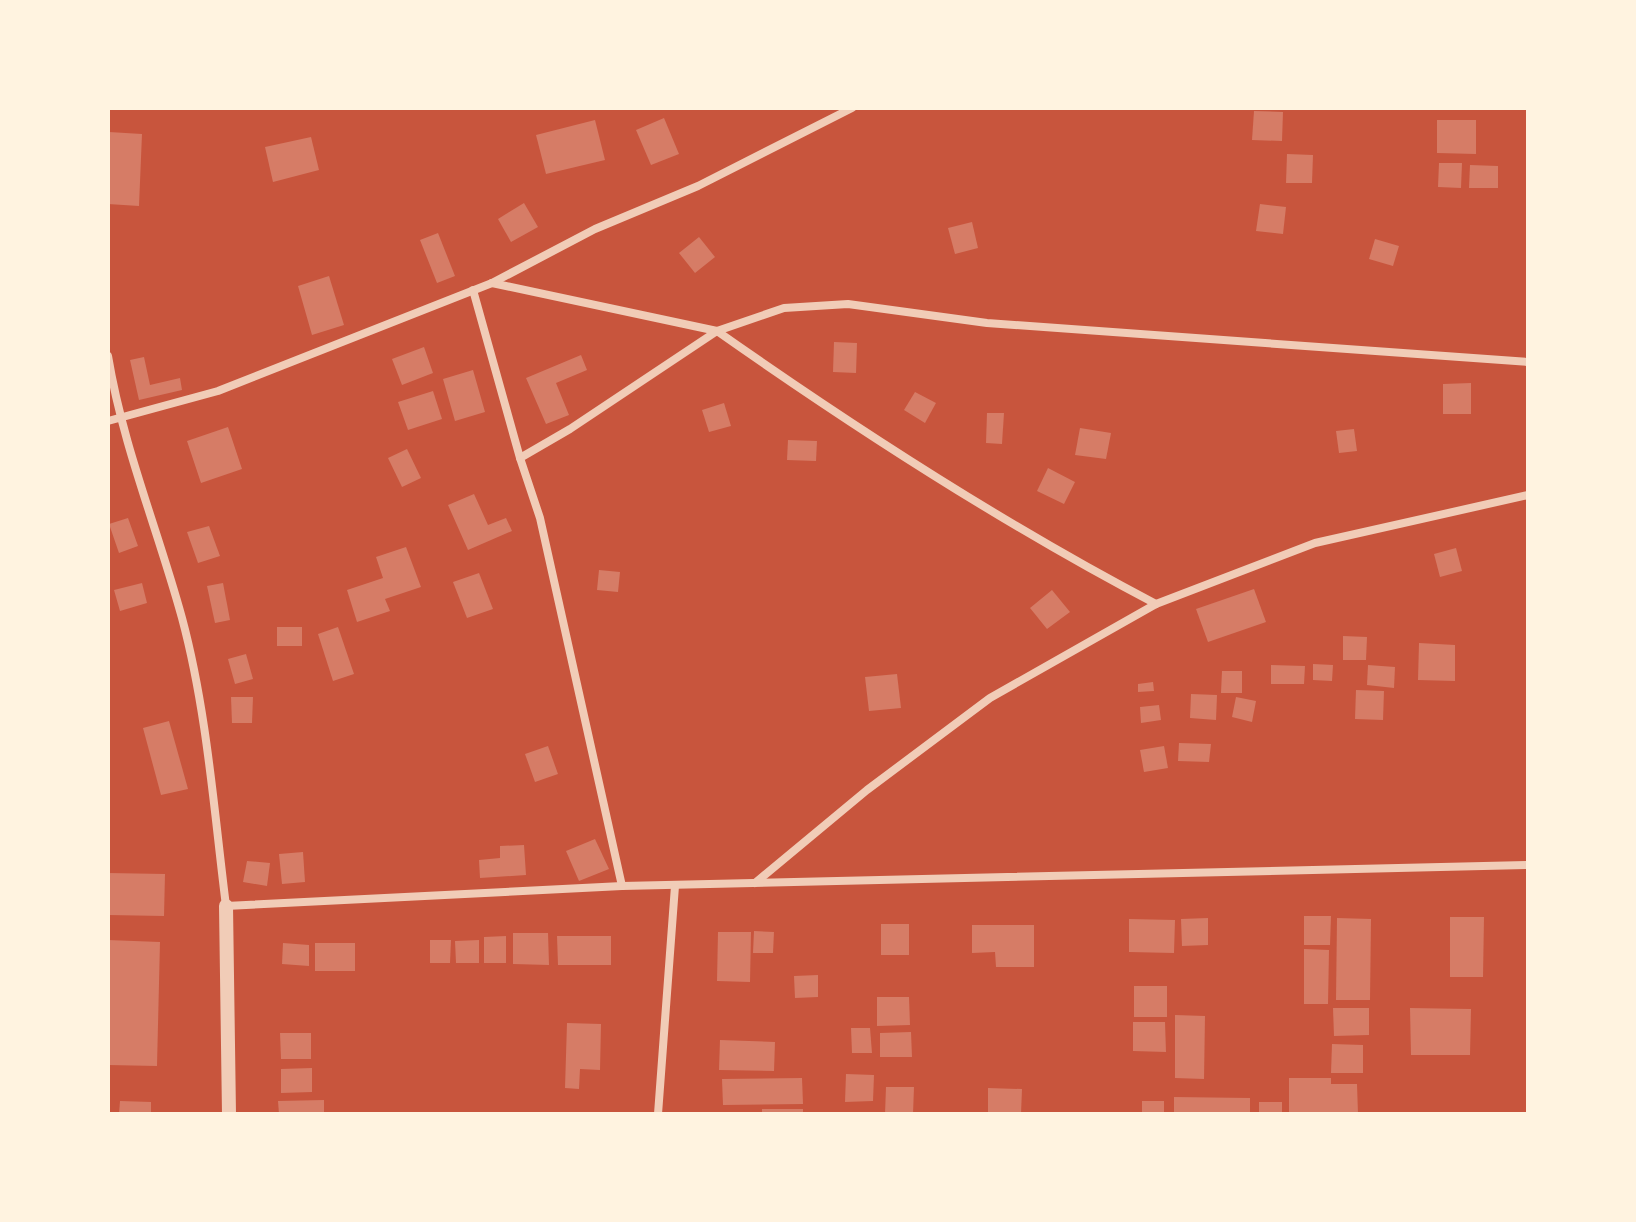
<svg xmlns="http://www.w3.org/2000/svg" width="1636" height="1222" viewBox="0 0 1636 1222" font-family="Georgia,serif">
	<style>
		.building { fill: #d67c66 }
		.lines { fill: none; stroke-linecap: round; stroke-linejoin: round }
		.minor { stroke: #f1ccb7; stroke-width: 8 }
		.tertiary { stroke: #f1ccb7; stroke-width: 14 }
	</style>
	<rect width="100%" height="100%" fill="#c8553d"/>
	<g class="building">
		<polygon points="1254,111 1283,112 1282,141 1252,140"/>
		<polygon points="664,118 679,154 651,165 636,130"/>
		<polygon points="595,120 605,160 546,174 536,135"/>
		<polygon points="1437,120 1476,120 1476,154 1437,153"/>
		<polygon points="109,132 142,134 139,206 108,204"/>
		<polygon points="311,137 319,170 273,182 265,147"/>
		<polygon points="1287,154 1313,155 1312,183 1286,183"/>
		<polygon points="1439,163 1462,163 1461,188 1438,187"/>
		<polygon points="1470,165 1498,166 1498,188 1469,188"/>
		<polygon points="524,203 538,227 511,242 498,219"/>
		<polygon points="1260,204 1286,207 1283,234 1256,231"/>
		<polygon points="972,222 978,248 955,254 948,228"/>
		<polygon points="438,233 455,276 437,283 420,240"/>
		<polygon points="699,237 715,257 695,273 679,253"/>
		<polygon points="1375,239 1399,246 1393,266 1369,259"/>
		<polygon points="329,276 344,325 312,335 298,286"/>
		<polygon points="834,342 857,343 856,373 833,372"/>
		<polygon points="424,347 433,373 402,385 392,359"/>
		<polygon points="581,355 587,370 556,383 569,415 546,424 526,378"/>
		<polygon points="144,357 150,385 180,378 182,390 139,400 130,360"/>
		<polygon points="473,370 485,412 455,421 443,379"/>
		<polygon points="1471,383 1471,414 1443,414 1443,384"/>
		<polygon points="433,391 442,419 408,430 398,402"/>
		<polygon points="915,392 936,403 925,423 904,410"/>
		<polygon points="724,403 731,426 709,432 702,410"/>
		<polygon points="987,413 1004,413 1002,444 986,443"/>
		<polygon points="228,427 242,469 201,483 187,441"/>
		<polygon points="1080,428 1111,433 1106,459 1075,455"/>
		<polygon points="1354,429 1357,451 1339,453 1336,431"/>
		<polygon points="788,440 817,441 816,461 787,460"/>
		<polygon points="407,449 421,478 402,487 388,458"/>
		<polygon points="1048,468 1075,482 1064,504 1037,491"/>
		<polygon points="474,494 488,525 506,518 512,531 468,550 448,505"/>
		<polygon points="128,518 138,546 119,553 109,524"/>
		<polygon points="209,526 220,556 198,563 187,532"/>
		<polygon points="406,547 421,587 385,599 390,611 357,622 347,590 383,578 376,557"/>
		<polygon points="1456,548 1462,571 1440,577 1434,554"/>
		<polygon points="599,570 620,572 618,592 597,590"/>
		<polygon points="479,573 493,609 467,618 453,582"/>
		<polygon points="142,583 147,603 120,611 114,590"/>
		<polygon points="223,583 230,620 215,623 207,586"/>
		<polygon points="1254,589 1266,622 1208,642 1196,609"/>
		<polygon points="1052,590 1070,612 1047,629 1030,608"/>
		<rect x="277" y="627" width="25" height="19"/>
		<polygon points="338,627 354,674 333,681 318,634"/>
		<polygon points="1343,636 1367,637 1366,660 1343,660"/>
		<polygon points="1419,643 1455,645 1455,681 1418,680"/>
		<polygon points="246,654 253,679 235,684 228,659"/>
		<polygon points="1313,664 1333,665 1332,681 1313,680"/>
		<polygon points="1271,665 1305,666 1304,684 1271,684"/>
		<polygon points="1368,665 1395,667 1394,688 1367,685"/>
		<polygon points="1222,671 1242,671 1242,693 1221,693"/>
		<polygon points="897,674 901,708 869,711 865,677"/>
		<polygon points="1153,682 1154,691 1138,692 1138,684"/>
		<polygon points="1356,690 1384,691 1383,720 1355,719"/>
		<polygon points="1191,694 1217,695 1216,720 1190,718"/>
		<polygon points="231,697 253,697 252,723 232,723"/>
		<polygon points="1236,697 1256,701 1252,722 1232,717"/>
		<polygon points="1159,705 1161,720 1141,723 1140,707"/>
		<polygon points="169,721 188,789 161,795 143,728"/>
		<polygon points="1179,743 1211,744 1209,762 1178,761"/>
		<polygon points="548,746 558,774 535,782 525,754"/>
		<polygon points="1164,746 1168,768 1144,772 1140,750"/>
		<polygon points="595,839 609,869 579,881 566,851"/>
		<polygon points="524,845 526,875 480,878 479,860 500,858 500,846"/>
		<polygon points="303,852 305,882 282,884 279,854"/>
		<polygon points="247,861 270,863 267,886 243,882"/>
		<polygon points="108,873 165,874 164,916 108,915"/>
		<polygon points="1304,916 1331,916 1330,945 1304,945"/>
		<polygon points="1450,917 1484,917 1483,977 1450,977"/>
		<polygon points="1208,918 1208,945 1182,946 1181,919"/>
		<polygon points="1337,918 1371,919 1370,1000 1336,1000"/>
		<polygon points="1129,919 1175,920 1174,953 1129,952"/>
		<rect x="881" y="924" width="28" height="31"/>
		<polygon points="972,925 1034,925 1034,967 996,967 995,952 972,953"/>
		<polygon points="754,931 774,932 773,953 753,953"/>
		<polygon points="718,932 751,932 750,982 717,981"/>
		<polygon points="513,933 548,933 549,965 513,964"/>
		<polygon points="506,936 506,963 484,963 484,937"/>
		<polygon points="557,936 611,936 611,965 558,965"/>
		<polygon points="108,940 160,942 157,1066 108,1065"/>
		<polygon points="430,940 451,940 450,963 430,963"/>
		<polygon points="479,940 479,963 456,963 455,941"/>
		<polygon points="283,943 309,945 309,966 282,964"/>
		<rect x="315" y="943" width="40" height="28"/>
		<polygon points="1304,949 1329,950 1328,1004 1304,1004"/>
		<polygon points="818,975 818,997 795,998 794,976"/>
		<rect x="1134" y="986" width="33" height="31"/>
		<polygon points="877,997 909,997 910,1025 877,1026"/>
		<polygon points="1333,1008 1369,1008 1369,1035 1334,1036"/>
		<polygon points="1410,1008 1471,1009 1470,1055 1411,1055"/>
		<polygon points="1175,1015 1205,1016 1204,1079 1175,1078"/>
		<polygon points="1133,1022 1165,1022 1166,1052 1133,1051"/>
		<polygon points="567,1023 601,1024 600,1070 580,1069 579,1089 565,1088"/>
		<polygon points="851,1028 870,1028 872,1053 852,1053"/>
		<polygon points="911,1032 912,1057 880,1057 880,1033"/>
		<polygon points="280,1033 311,1033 311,1059 281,1059"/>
		<polygon points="720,1040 775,1042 774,1071 719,1070"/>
		<polygon points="1332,1044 1363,1045 1363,1073 1331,1073"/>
		<polygon points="312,1068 312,1092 281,1093 281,1069"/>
		<polygon points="846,1074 874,1075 873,1101 845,1102"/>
		<polygon points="802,1078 803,1104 723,1105 722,1079"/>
		<polygon points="1289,1078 1331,1078 1331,1084 1357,1084 1358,1114 1289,1114"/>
		<polygon points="886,1087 914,1087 913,1114 885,1114"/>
		<polygon points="988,1088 1022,1089 1021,1114 988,1114"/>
		<polygon points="1174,1097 1250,1098 1250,1114 1174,1114"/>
		<polygon points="324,1100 324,1114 279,1114 278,1101"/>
		<polygon points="120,1101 151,1102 151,1114 119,1114"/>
		<rect x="1142" y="1101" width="22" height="13"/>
		<rect x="1259" y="1102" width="23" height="12"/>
		<rect x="762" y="1109" width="41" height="5"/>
	</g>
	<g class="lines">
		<g class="minor">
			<polyline points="492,283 717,331 784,308 848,304 987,323 1528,362"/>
			<polyline points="473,290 520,458"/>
			<path d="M108 356C123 447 158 530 182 618 207 711 214 811 226 906L622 886 1528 865"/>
			<polyline points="108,421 218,391 492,283 595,229 698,186 852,108"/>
			<polyline points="755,883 867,790 990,698 1156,604 1315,543 1528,495"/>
			<path d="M622 886 540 518 520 458 570 429 717 331C858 430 1003 524 1156 604"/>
			<polyline points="658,1114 675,886"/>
		</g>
		<polyline class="tertiary" points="226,906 229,1114"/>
	</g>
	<rect width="1636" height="1222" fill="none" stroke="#fff3e0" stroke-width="220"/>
</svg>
